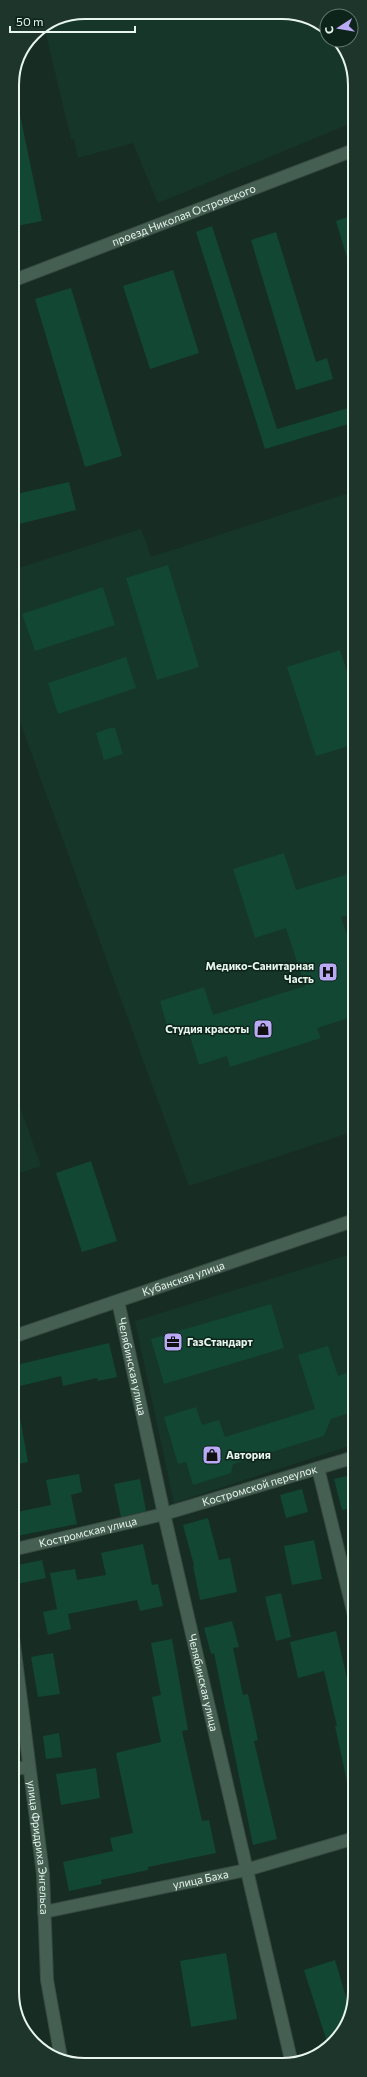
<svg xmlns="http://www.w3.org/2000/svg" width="367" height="2077" viewBox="0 0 367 2077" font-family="Commissioner,sans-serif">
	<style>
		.built { fill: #163629 }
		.building { fill: #114733 }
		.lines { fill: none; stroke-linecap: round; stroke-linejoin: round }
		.street-casing { stroke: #384b43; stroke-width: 14 }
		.secondary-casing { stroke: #384b43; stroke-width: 14 }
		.street { stroke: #465f53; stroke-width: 12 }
		.secondary { stroke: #465f53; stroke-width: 12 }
		.labels { text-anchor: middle; stroke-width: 3; stroke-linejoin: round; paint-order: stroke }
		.street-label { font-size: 11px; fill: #e7f5ed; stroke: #0d241a }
		.poi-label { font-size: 11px; font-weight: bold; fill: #e7f5ed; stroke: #0d241a; text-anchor: end }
		.rim { fill: none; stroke: #e7f5ed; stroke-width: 2 }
	</style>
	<rect width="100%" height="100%" fill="#172d23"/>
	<g class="built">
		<polygon points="85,12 301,14 327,31 327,40 338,40 354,76 354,122 158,203 133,143 78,158 74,139 71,139 44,26 57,17"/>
		<polygon points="355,491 355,1131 189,1186 12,700 12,570 141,529 151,557"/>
		<polygon points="12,1085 41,1166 12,1175"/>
		<polygon points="355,1253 355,1444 174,1503 135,1321"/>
	</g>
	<g class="building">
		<polygon points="18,105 42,221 12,227 12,106"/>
		<polygon points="354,215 354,270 351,271 336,221"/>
		<polygon points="212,226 277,429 355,406 355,422 265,449 196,232"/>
		<polygon points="276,232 316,362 327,358 333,379 296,390 251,240"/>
		<polygon points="173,270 199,353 150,369 123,286"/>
		<polygon points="71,288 122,456 85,467 35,299"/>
		<polygon points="69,482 76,510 15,525 12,511 12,495"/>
		<polygon points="168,565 199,667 157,680 126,578"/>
		<polygon points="103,587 115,625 35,651 22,614"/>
		<polygon points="340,650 355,696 355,744 316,756 287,667"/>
		<polygon points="126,657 136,688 58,714 48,683"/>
		<polygon points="110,728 115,728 123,754 104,760 96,733"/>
		<polygon points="284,853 296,890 355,872 355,913 341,917 355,959 355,1016 317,1028 321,1038 230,1067 227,1056 199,1065 187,1027 169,1033 160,1001 204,987 213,1015 305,986 286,928 255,938 233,869"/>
		<polygon points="91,1161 117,1241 82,1252 56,1173"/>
		<polygon points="271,1304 284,1348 164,1384 151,1339"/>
		<polygon points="109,1343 117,1377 98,1381 97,1378 63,1386 61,1376 12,1388 12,1366"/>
		<polygon points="328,1346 338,1376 355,1370 355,1411 331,1419 324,1436 233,1464 231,1473 193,1485 186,1462 178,1464 164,1417 196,1407 202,1425 219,1420 225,1437 315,1409 298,1355"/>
		<polygon points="19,1412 28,1462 12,1465 12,1413"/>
		<polygon points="79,1474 82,1492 71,1495 77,1524 12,1537 12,1513 51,1505 46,1480"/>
		<polygon points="355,1474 355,1507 342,1510 334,1479"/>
		<polygon points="140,1479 146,1511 121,1517 114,1484"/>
		<polygon points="302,1489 308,1512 286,1518 280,1495"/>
		<polygon points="208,1518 219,1560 230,1558 237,1592 200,1600 193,1566 194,1565 183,1525"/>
		<polygon points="314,1540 322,1579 292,1585 284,1546"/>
		<polygon points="143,1544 152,1585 158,1584 163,1606 140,1611 137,1600 68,1614 71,1629 48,1635 43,1612 57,1609 50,1573 75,1569 77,1580 106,1575 101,1553"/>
		<polygon points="42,1560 46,1578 17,1584 13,1566"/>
		<polygon points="281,1593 291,1637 276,1641 265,1597"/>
		<polygon points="232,1621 239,1647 233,1648 243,1695 248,1694 258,1740 254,1741 277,1839 253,1845 214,1653 211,1654 204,1628"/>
		<polygon points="336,1631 355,1712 355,1791 349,1791 335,1726 337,1726 324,1671 298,1678 290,1642"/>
		<polygon points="172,1639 188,1730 182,1731 202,1821 209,1820 216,1853 148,1867 148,1870 101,1880 102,1884 69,1891 63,1862 113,1851 110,1838 133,1833 116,1753 161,1742 152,1697 161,1695 151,1643"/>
		<polygon points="53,1653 60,1694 38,1697 31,1657"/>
		<polygon points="59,1733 62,1757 46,1759 43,1736"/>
		<polygon points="96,1768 100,1798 61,1805 56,1774"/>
		<polygon points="226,1953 237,2019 191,2027 180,1961"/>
		<polygon points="335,1960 349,2007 337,2040 328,2045 304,1970"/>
	</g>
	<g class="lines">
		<g class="street-casing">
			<g id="street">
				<path id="s1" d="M118 1301 164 1514 292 2064"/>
				<polyline points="318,1468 355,1619"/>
				<path id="s2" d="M12 1550 164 1514 355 1457"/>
				<path id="s3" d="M13 1637 43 1874 47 1980 61 2058"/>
				<polyline points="13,1769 29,1767"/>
				<path id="s4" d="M44 1912 246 1870 355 1838"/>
			</g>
		</g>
		<g class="secondary-casing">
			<g id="secondary">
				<path id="s5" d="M12 281 354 150"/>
				<path id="s6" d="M12 1337 355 1220"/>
			</g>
		</g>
		<use href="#street" class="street"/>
		<use href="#secondary" class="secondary"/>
	</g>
	<defs>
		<g id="hospital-square" transform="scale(1)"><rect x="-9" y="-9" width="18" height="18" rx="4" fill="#baaaf6" stroke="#0d241a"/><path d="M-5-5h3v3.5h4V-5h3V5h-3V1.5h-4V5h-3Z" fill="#111"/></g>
		<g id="shop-square" transform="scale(1)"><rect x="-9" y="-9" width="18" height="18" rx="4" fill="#baaaf6" stroke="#0d241a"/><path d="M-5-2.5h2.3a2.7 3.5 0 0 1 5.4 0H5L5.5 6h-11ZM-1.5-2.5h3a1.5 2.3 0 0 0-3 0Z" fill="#111"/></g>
		<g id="office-square" transform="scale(1)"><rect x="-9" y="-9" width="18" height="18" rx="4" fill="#baaaf6" stroke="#0d241a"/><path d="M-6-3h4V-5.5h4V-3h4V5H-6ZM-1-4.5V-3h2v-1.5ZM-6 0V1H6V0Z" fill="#111"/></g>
	</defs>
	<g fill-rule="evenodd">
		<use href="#hospital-square" x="328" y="972"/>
		<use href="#shop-square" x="263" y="1029"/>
		<use href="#office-square" x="173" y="1342"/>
		<use href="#shop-square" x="212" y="1455"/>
	</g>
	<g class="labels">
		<g class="street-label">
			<text dy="4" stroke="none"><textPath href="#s5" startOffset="184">проезд Николая Островского</textPath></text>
			<text dy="4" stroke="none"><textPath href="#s6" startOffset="181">Кубанская улица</textPath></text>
			<text dy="4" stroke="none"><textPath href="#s1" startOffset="67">Челябинская улица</textPath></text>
			<text dy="4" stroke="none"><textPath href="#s2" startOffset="256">Костромской переулок</textPath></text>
			<text dy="4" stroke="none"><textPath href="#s2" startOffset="78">Костромская улица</textPath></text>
			<text dy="4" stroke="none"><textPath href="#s1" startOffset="391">Челябинская улица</textPath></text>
			<text dy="4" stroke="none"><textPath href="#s3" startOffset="212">улица Фридриха Энгельса</textPath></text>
			<text dy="4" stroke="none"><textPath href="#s4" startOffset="160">улица Баха</textPath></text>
		</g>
		<g class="poi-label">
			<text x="314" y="970">Медико-Санитарная<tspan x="314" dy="13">Часть</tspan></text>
			<text x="249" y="1033">Студия красоты</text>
			<text x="187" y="1346" text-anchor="start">ГазСтандарт</text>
			<text x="226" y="1459" text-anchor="start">Автория</text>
		</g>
	</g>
	<path d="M0 0H367V2077H0ZM85 19H282A66 66 0 0 1 348 85V1992A66 66 0 0 1 282 2058H85A66 66 0 0 1 19 1992V85A66 66 0 0 1 85 19Z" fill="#1e352b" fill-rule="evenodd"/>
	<path class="rim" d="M85 19H282A66 66 0 0 1 348 85V1992A66 66 0 0 1 282 2058H85A66 66 0 0 1 19 1992V85A66 66 0 0 1 85 19Z"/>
	<g transform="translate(339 28) rotate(258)"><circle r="19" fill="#0d241a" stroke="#64786e"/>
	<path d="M0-3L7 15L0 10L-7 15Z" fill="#baaaf6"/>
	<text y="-6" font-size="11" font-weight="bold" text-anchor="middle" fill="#e7f5ed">С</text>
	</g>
	<path d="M10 26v6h125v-6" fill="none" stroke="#e7f5ed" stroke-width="2"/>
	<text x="16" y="26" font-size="12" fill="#e7f5ed" stroke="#0d241a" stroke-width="3" paint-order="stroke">50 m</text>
</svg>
